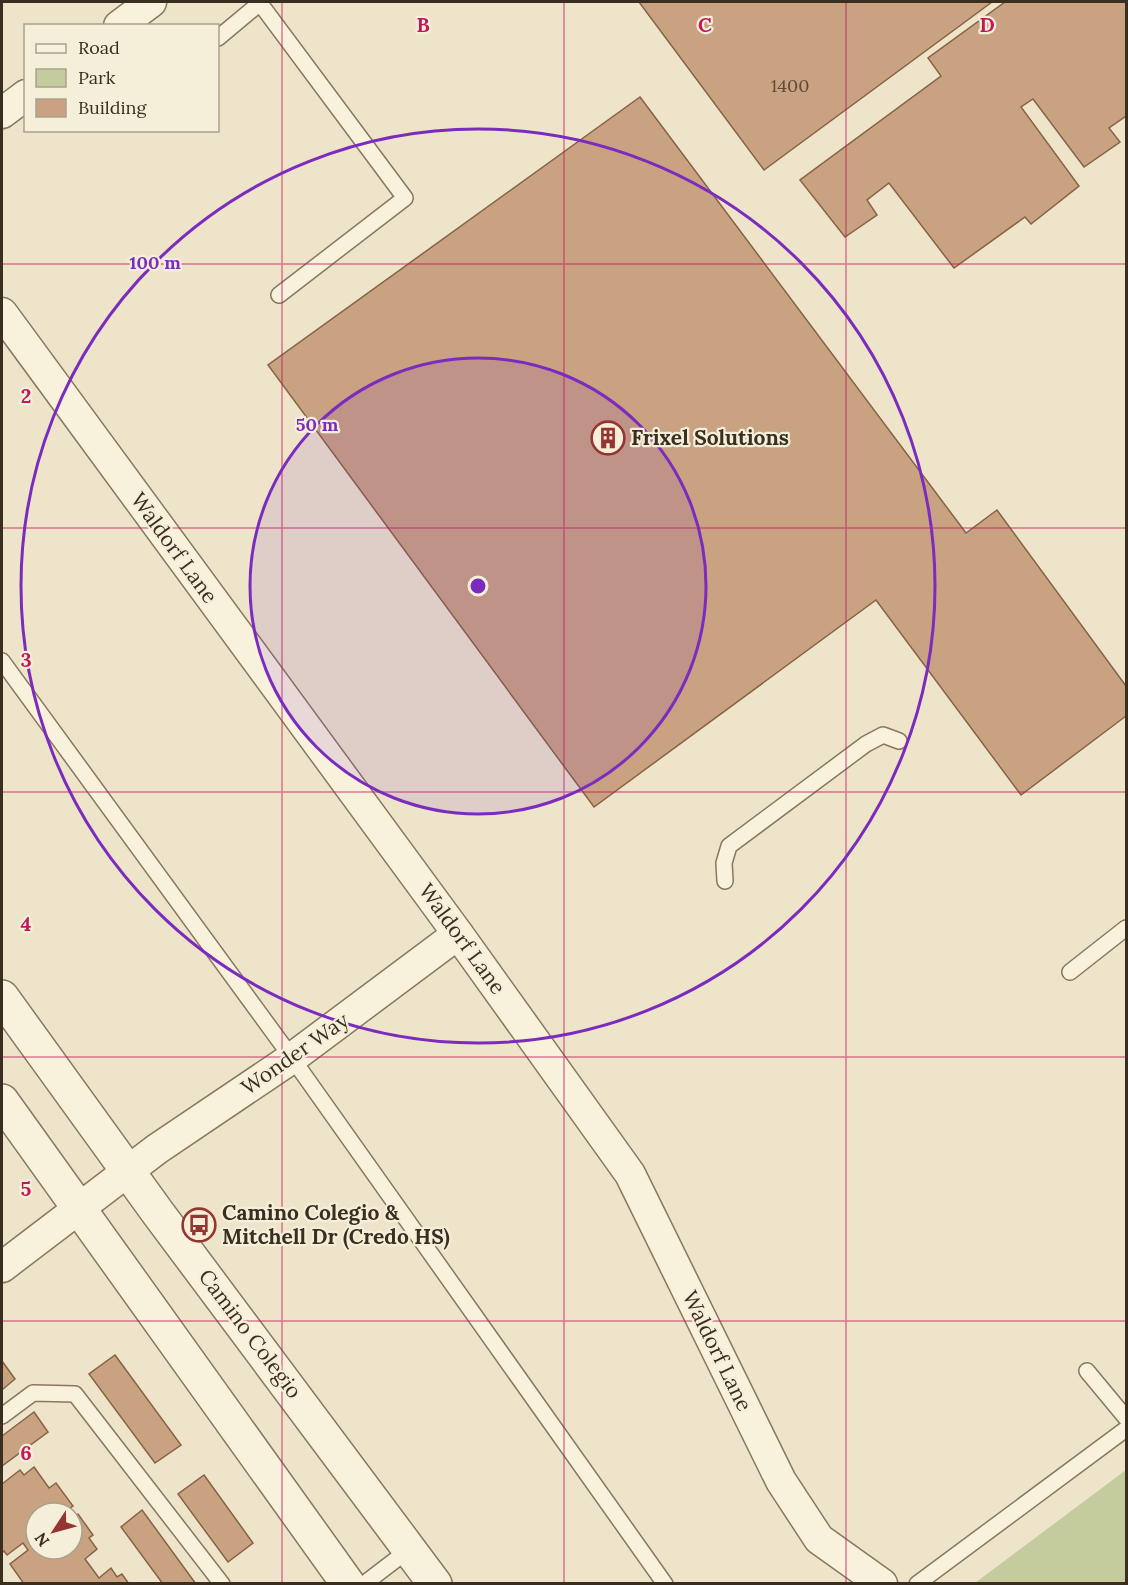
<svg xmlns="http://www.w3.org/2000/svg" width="1128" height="1585" viewBox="0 0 1128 1585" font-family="Lora,serif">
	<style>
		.green { fill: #c4cb9d }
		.building { fill: #c9a281; stroke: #876245; stroke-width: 1.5 }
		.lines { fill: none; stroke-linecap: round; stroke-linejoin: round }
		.service-casing { stroke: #89775e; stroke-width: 18 }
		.minor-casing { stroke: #89775e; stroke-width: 33 }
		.tertiary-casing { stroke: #89775e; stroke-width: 36 }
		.service { stroke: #f8f1dc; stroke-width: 15 }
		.minor { stroke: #f8f1dc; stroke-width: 30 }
		.tertiary { stroke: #f8f1dc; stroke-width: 33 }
		.grid { fill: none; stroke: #c2185b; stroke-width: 1.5; stroke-opacity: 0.55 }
		.ring { fill: none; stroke: #7b2cbf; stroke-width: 3 }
		.labels { text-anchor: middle; stroke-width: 4.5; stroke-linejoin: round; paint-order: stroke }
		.number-label { font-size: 18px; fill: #5e4b39 }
		.poi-label { font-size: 21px; font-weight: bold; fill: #3a2e21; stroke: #f5eed8; text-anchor: start }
		.street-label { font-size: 21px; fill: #3a2e21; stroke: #f5eed8 }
		.grid-label { font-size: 20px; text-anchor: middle; font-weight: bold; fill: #c2185b; stroke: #f5eed8; stroke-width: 4.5; stroke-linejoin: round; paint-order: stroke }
		.centre { fill: #7b2cbf; stroke: #f5eed8; stroke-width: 3 }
		.ring-label { font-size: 18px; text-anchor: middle; font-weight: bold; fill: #7b2cbf; stroke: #f5eed8; stroke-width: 4.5; stroke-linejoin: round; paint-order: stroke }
	</style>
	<rect width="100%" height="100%" fill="#ede4c9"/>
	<polygon class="green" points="1126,1470 1126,1583 975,1583"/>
	<g class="building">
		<polygon points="639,2 992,2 764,170"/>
		<polygon points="1005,2 1126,2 1126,116 1109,128 1120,142 1084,167 1033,99 1021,107 1079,186 1031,224 1025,217 954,268 889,183 867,200 877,215 845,237 800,180 941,76 928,58"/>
		<polygon points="640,97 966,533 997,510 1126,686 1126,716 1021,795 876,600 594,807 268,365"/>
		<polygon points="115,1355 181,1445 155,1463 89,1374"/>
		<polygon points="2,1361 15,1379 2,1390"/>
		<polygon points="34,1412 48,1432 2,1466 2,1436"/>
		<polygon points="34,1467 49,1488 56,1483 73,1506 63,1513 36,1513 36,1549 72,1549 72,1519 78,1514 93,1535 89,1538 97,1549 85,1559 99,1578 111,1568 117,1577 122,1574 129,1584 24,1584 10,1564 28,1550 23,1543 7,1555 4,1551 2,1553 2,1484 20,1470 24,1475"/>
		<polygon points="204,1475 253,1543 228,1562 178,1494"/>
		<polygon points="142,1510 196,1584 163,1584 121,1527"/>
	</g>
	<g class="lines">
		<g class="service-casing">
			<g id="service">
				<polyline points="259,2 405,198 279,295"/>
				<polyline points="218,38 260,3"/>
				<polyline points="2,661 292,1058 665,1584"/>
				<polyline points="725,881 724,863 729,846 866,744 883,735 899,741"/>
				<polyline points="1070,972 1126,928"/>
				<polyline points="1087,1371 1126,1418"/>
				<polyline points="2,1416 33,1393 75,1394 222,1584"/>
				<polyline points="364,1584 411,1548"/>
				<polyline points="917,1584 1126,1429"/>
			</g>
		</g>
		<g class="minor-casing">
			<g id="minor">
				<polyline points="119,26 151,2"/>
				<polyline points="2,113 26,95"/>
				<polyline points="2,313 458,934 630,1174 781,1481 819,1539 882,1584"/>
				<polyline points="2,1267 157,1149 292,1058 458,934"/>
			</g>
		</g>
		<g class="tertiary-casing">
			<g id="tertiary">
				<polyline points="2,997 158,1213 435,1584"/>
				<polyline points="2,1101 348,1584"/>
			</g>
		</g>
		<use href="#service" class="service"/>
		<use href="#minor" class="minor"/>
		<use href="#tertiary" class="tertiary"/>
	</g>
	<path class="grid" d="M282 2V1584M564 2V1584M846 2V1584M2 264H1126M2 528H1126M2 792H1126M2 1057H1126M2 1321H1126"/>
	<circle cx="478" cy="586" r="228" fill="#7b2cbf" fill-opacity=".12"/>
	<g class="ring">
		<circle cx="478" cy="586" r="228"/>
		<circle cx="478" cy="586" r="457"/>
	</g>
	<defs>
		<g id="building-ring" transform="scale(1.725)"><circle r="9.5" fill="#f5eed8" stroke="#953531" stroke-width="1.5"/><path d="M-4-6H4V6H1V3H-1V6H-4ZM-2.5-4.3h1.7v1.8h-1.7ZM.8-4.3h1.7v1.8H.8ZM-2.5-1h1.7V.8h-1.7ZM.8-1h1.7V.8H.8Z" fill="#953531"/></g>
		<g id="bus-ring" transform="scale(1.725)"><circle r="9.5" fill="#f5eed8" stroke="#953531" stroke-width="1.5"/><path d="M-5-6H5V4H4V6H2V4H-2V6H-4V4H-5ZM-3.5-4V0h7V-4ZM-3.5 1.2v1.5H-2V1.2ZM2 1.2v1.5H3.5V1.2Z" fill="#953531"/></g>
	</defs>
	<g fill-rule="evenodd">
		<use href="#building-ring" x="608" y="438"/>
		<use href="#bus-ring" x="199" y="1225"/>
	</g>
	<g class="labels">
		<g class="number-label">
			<text x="790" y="92">1400</text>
		</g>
		<g class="poi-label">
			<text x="631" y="445">Frixel Solutions</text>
			<text x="222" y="1220">Camino Colegio &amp;<tspan x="222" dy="24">Mitchell Dr (Credo HS)</tspan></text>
		</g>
		<g class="street-label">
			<text transform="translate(174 548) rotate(54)" y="7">Waldorf Lane</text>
			<text transform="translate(462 939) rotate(54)" y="7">Waldorf Lane</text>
			<text transform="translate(295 1054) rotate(-35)" y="7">Wonder Way</text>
			<text transform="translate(250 1334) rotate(53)" y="7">Camino Colegio</text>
			<text transform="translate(717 1351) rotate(64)" y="7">Waldorf Lane</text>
		</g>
	</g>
	<g class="grid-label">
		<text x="423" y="32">B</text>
		<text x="705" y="32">C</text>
		<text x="987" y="32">D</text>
		<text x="26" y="403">2</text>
		<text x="26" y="667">3</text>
		<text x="26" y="931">4</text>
		<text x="26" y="1196">5</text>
		<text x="26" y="1460">6</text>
	</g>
	<circle cx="478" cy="586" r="9" class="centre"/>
	<g class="ring-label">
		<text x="155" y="269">100 m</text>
		<text x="317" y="431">50 m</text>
	</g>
	<rect width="1128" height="1585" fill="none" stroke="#3a2e21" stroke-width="6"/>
	<rect x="24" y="24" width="195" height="108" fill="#f5eed8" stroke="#aaa18f" stroke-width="1.5"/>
	<rect x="36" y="44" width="30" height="9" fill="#f8f1dc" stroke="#aaa18f" stroke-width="1.5"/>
	<text x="78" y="54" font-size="18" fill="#3a2e21">Road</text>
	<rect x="36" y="69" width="30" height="18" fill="#c4cb9d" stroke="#aaa18f" stroke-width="1.5"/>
	<text x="78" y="84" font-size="18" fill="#3a2e21">Park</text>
	<rect x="36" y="99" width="30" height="18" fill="#c9a281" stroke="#aaa18f" stroke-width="1.5"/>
	<text x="78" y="114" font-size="18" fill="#3a2e21">Building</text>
	<g transform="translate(54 1531) rotate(234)"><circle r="28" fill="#f5eed8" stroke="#aaa18f" stroke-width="1.5"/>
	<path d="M0-4.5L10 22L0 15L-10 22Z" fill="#953531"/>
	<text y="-9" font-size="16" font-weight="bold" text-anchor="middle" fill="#3a2e21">N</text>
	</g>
</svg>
